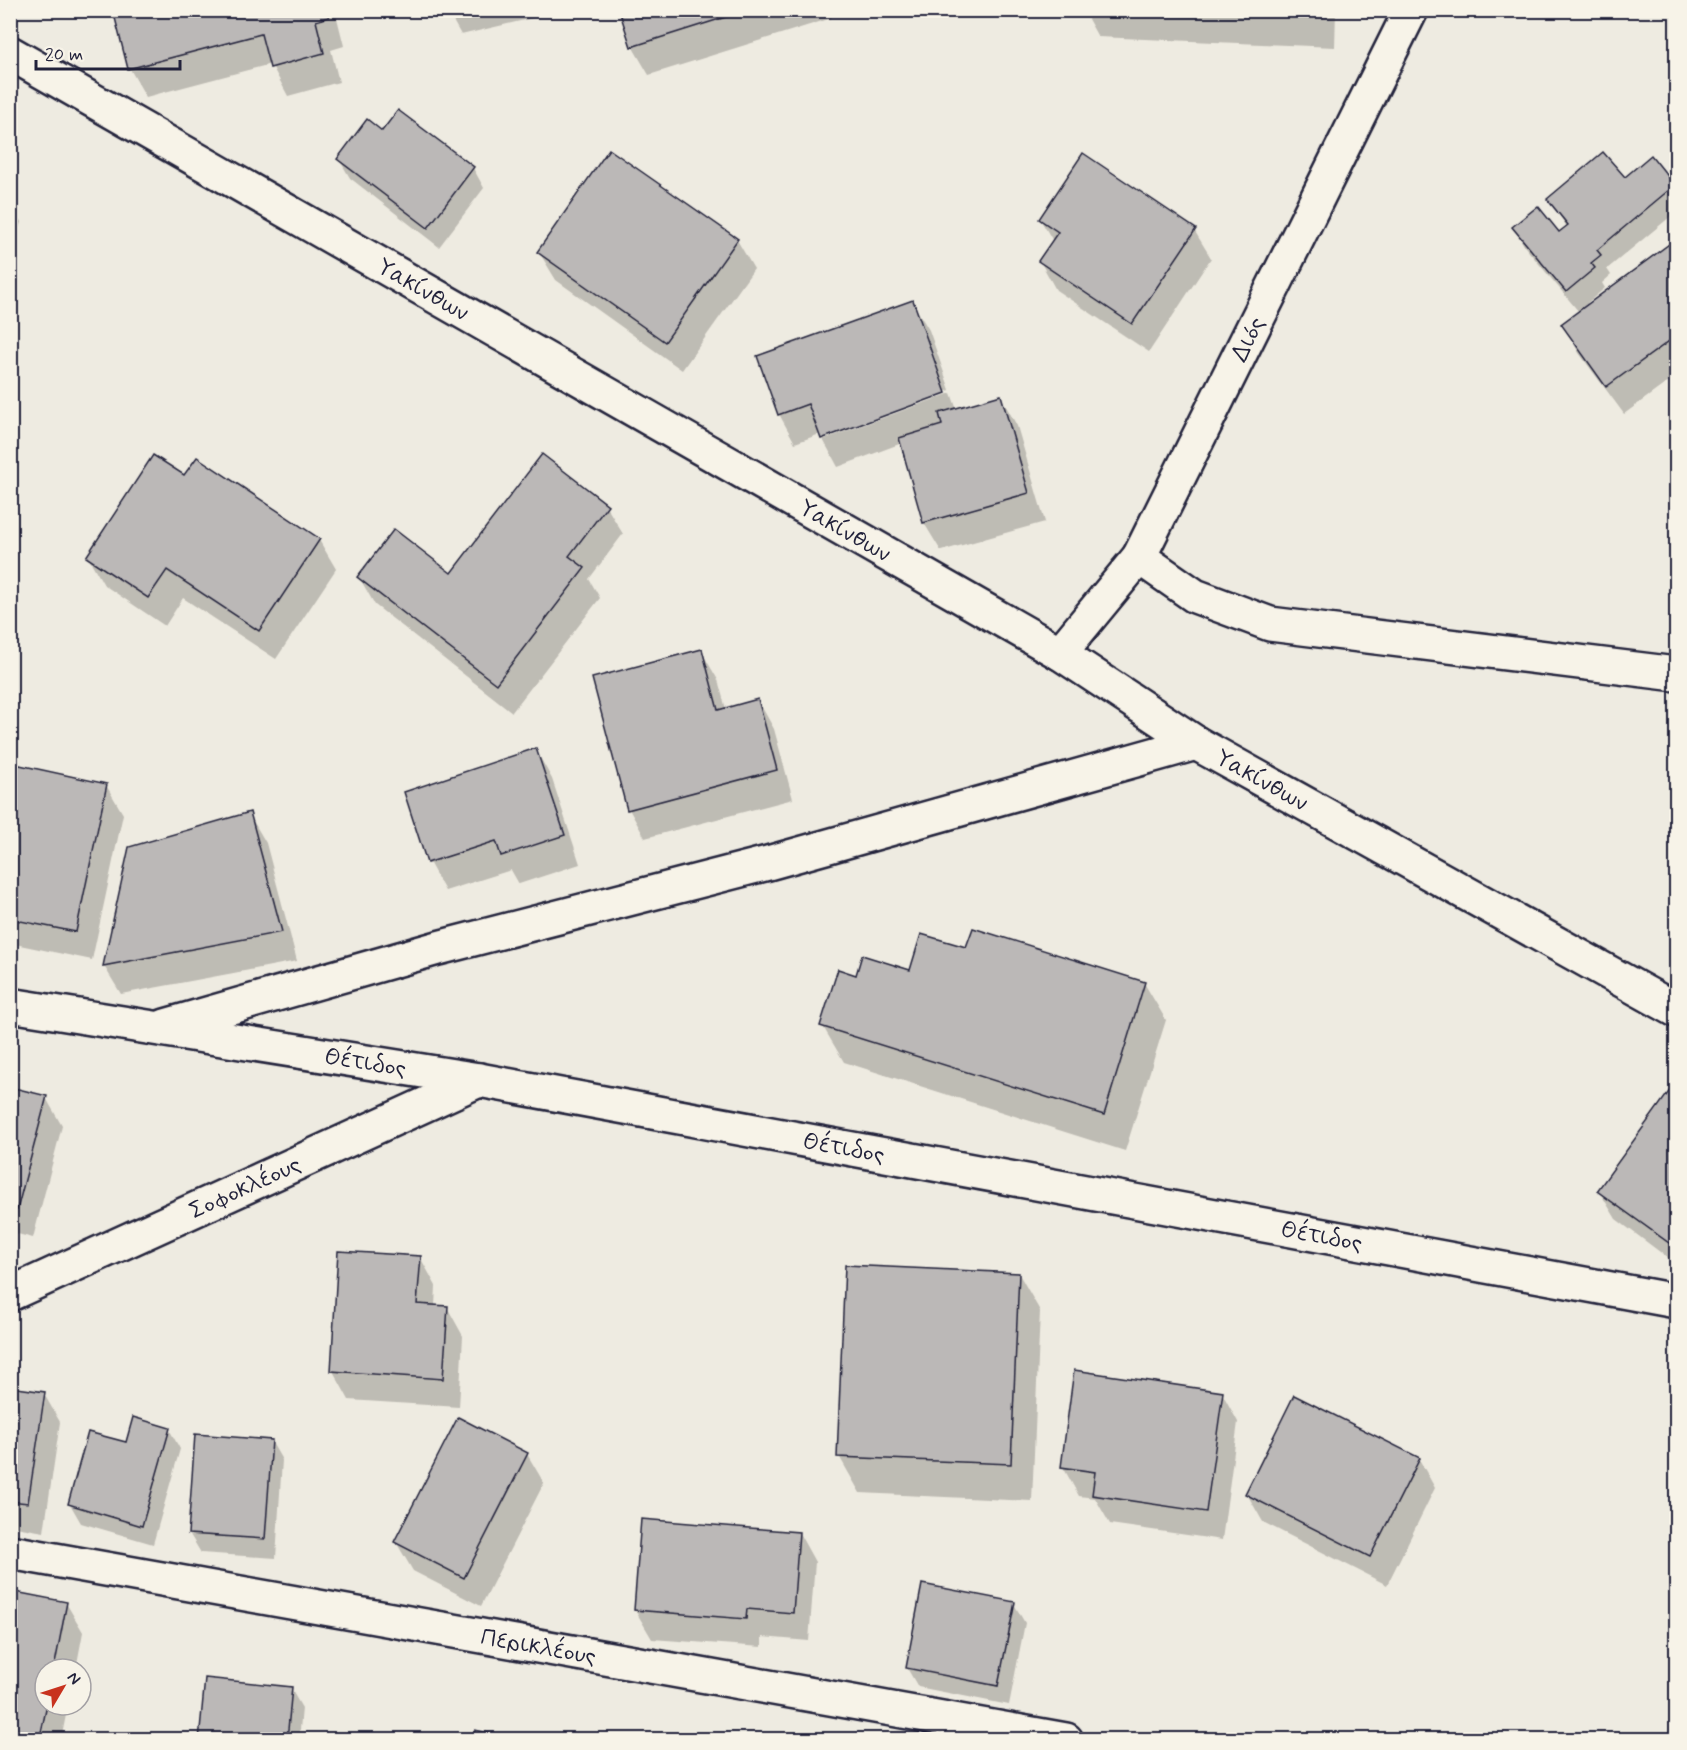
<svg xmlns="http://www.w3.org/2000/svg" width="1687" height="1750" viewBox="0 0 1687 1750" font-family="Mynerve,sans-serif">
	<style>
		.shadow { fill: #0003 }
		.building { fill: #bbb8b7; stroke: #22223b; stroke-width: 1.5 }
		.lines { fill: none; stroke-linecap: round; stroke-linejoin: round }
		.minor-casing { stroke: #22223b; stroke-width: 38 }
		.minor { stroke: #f7f3e8; stroke-width: 33 }
		.labels { text-anchor: middle; stroke-width: 4.5; stroke-linejoin: round; paint-order: stroke }
		.street-label { font-size: 24px; fill: #22223b; stroke: #f7f3e8 }
	</style>
	<rect width="100%" height="100%" fill="#eeebe1"/>
	<filter id="ink" filterUnits="userSpaceOnUse"><feTurbulence type="fractalNoise" baseFrequency=".0167" numOctaves="2"/><feDisplacementMap in="SourceGraphic" scale="12" xChannelSelector="R" yChannelSelector="G"/><feConvolveMatrix kernelMatrix="1 2 1 2 8 2 1 2 1" color-interpolation-filters="sRGB"/></filter>
	<g filter="url(#ink)">
		<g class="shadow">
			<polygon points="115,10 335,10 344,46 331,50 339,82 288,96 271,64 146,97 130,69"/>
			<polygon points="447,10 567,10 461,35"/>
			<polygon points="621,10 830,10 832,18 649,75 632,46"/>
			<polygon points="1083,10 1336,10 1335,47 1098,37"/>
			<polygon points="382,133 473,168 484,188 439,247 350,178 339,159"/>
			<polygon points="610,151 737,240 754,269 682,370 556,280 539,252"/>
			<polygon points="1625,179 1674,185 1676,190 1676,212 1607,269 1611,275 1602,283 1605,288 1587,303 1589,305 1676,241 1676,376 1624,414 1579,353 1563,324 1579,312 1525,247 1514,228 1559,234 1567,227 1549,199"/>
			<polygon points="10,204 21,222 10,255"/>
			<polygon points="1040,219 1194,230 1211,258 1149,352 1056,290 1040,261 1053,241"/>
			<polygon points="912,302 929,330 950,390 825,436 825,439 951,393 957,410 1001,397 1017,426 1045,522 941,551 924,523 902,443 838,467 820,434 795,443 779,414"/>
			<polygon points="185,477 319,540 336,569 276,659 183,598 165,626 104,585 88,557"/>
			<polygon points="606,506 623,534 589,579 600,598 512,712 375,605 359,577 451,575"/>
			<polygon points="701,651 718,680 726,709 758,700 774,729 793,799 645,838 629,809"/>
			<polygon points="536,750 552,779 580,864 519,884 511,870 445,891 429,862"/>
			<polygon points="106,785 123,814 92,960 10,943 10,793"/>
			<polygon points="249,814 266,843 297,961 121,994 104,966 130,848"/>
			<polygon points="967,949 1144,983 1166,1020 1125,1151 844,1062 822,1025 857,976 911,972"/>
			<polygon points="1676,1084 1676,1264 1616,1219 1599,1191"/>
			<polygon points="10,1088 46,1098 62,1126 33,1238 10,1232"/>
			<polygon points="420,1257 436,1286 435,1306 447,1307 463,1336 459,1407 349,1400 333,1371"/>
			<polygon points="1019,1274 1040,1311 1032,1501 860,1493 839,1456"/>
			<polygon points="10,1389 44,1394 60,1422 44,1532 10,1526"/>
			<polygon points="1222,1393 1238,1422 1222,1540 1110,1524 1095,1498 1079,1496 1063,1467"/>
			<polygon points="169,1429 180,1449 153,1544 81,1523 70,1504 127,1444"/>
			<polygon points="271,1441 282,1460 276,1558 201,1553 189,1533"/>
			<polygon points="527,1454 544,1483 481,1606 413,1571 396,1542"/>
			<polygon points="1419,1459 1435,1488 1387,1585 1263,1522 1247,1494"/>
			<polygon points="799,1533 815,1562 809,1641 762,1637 762,1647 652,1639 635,1610"/>
			<polygon points="10,1592 66,1603 83,1632 76,1669 45,1669 45,1705 68,1705 61,1740 10,1740"/>
			<polygon points="1014,1604 1025,1623 1009,1705 918,1687 907,1668"/>
			<polygon points="291,1689 302,1708 299,1740 201,1740"/>
		</g>
		<g class="building">
			<polygon points="113,10 327,10 329,17 316,21 324,53 270,68 261,34 128,69"/>
			<polygon points="619,10 748,10 631,47"/>
			<polygon points="398,110 474,167 428,228 337,159 367,119 382,131"/>
			<polygon points="609,149 738,239 665,342 537,252"/>
			<polygon points="1603,152 1625,177 1651,155 1675,185 1597,250 1601,255 1591,263 1595,268 1566,292 1512,227 1538,206 1559,232 1568,225 1547,199"/>
			<polygon points="1083,153 1196,229 1132,324 1038,261 1058,232 1039,219"/>
			<polygon points="1676,239 1676,336 1606,387 1561,324"/>
			<polygon points="913,300 946,393 821,439 808,404 778,415 757,356"/>
			<polygon points="1001,395 1029,493 923,523 899,438 942,425 939,413"/>
			<polygon points="542,454 608,505 569,556 585,568 496,684 357,577 394,529 451,573"/>
			<polygon points="153,455 184,475 197,457 320,539 259,631 167,570 148,598 86,557"/>
			<polygon points="702,649 718,710 758,699 777,770 627,810 592,678"/>
			<polygon points="536,748 565,835 501,856 496,841 427,863 404,792"/>
			<polygon points="15,764 107,784 76,932 10,919 10,786"/>
			<polygon points="250,812 282,932 103,966 129,847"/>
			<polygon points="973,928 1145,982 1104,1115 820,1026 838,969 856,975 862,955 910,970 921,934 966,947"/>
			<polygon points="1676,1082 1676,1248 1597,1191"/>
			<polygon points="10,1087 47,1096 17,1210 10,1208"/>
			<polygon points="338,1251 421,1256 417,1304 448,1306 443,1379 331,1371"/>
			<polygon points="845,1265 1019,1273 1011,1464 837,1457"/>
			<polygon points="1074,1370 1223,1392 1206,1512 1092,1495 1095,1472 1061,1467"/>
			<polygon points="10,1387 45,1392 28,1503 10,1501"/>
			<polygon points="1294,1395 1420,1458 1370,1557 1245,1494"/>
			<polygon points="133,1417 170,1428 142,1526 68,1504 88,1432 126,1442"/>
			<polygon points="458,1417 528,1453 464,1578 394,1542"/>
			<polygon points="195,1434 272,1440 265,1539 188,1534"/>
			<polygon points="641,1519 799,1532 793,1613 747,1609 746,1619 634,1610"/>
			<polygon points="922,1584 1015,1602 998,1686 906,1668"/>
			<polygon points="10,1591 67,1602 54,1669 45,1669 45,1705 47,1705 40,1737 10,1731"/>
			<polygon points="205,1678 292,1687 287,1740 199,1740"/>
			<polygon points="475,1730 519,1740 473,1740"/>
		</g>
		<g class="lines">
			<g class="minor-casing">
				<g id="minor">
					<path id="s1" d="M10 53 1060 653 1196 743 1676 1010"/>
					<polyline points="1139,557 1195,596 1270,624 1676,674"/>
					<path id="s2" d="M1060 653 1139 557 1411 10"/>
					<path id="s3" d="M10 1005 479 1080 1676 1301"/>
					<polyline points="165,1026 438,948 768,863 1196,743"/>
					<path id="s4" d="M10 1294 479 1080"/>
					<path id="s5" d="M10 1552 1066 1740"/>
				</g>
			</g>
			<use href="#minor" class="minor"/>
		</g>
	</g>
	<g class="labels">
		<g class="street-label">
			<text dy="8" stroke="none"><textPath href="#s1" startOffset="476">Υακίνθων</textPath></text>
			<text dy="8" stroke="none"><textPath href="#s2" startOffset="368">Διός</textPath></text>
			<text dy="8" stroke="none"><textPath href="#s1" startOffset="962">Υακίνθων</textPath></text>
			<text dy="8" stroke="none"><textPath href="#s1" startOffset="1448">Υακίνθων</textPath></text>
			<text dy="8" stroke="none"><textPath href="#s3" startOffset="360">Θέτιδος</textPath></text>
			<text dy="8" stroke="none"><textPath href="#s3" startOffset="846">Θέτιδος</textPath></text>
			<text dy="8" stroke="none"><textPath href="#s4" startOffset="258">Σοφοκλέους</textPath></text>
			<text dy="8" stroke="none"><textPath href="#s3" startOffset="1332">Θέτιδος</textPath></text>
			<text dy="8" stroke="none"><textPath href="#s5" startOffset="537">Περικλέους</textPath></text>
		</g>
	</g>
	<rect width="1687" height="1750" fill="none" stroke="#f7f3e8" stroke-width="36"/>
	<rect x="18" y="18" width="1651" height="1714" fill="none" stroke="#22223b" stroke-width="2" filter="url(#ink)"/>
	<g transform="translate(63 1687) rotate(51)"><circle r="28" fill="#f7f3e8" stroke="#a29fa3" stroke-width="1.5"/>
	<path d="M0-4.5L10 22L0 15L-10 22Z" fill="#c8321e"/>
	<text y="-9" font-size="16" font-weight="bold" text-anchor="middle" fill="#22223b">N</text>
	</g>
	<path d="M36 60v9h144v-9" fill="none" stroke="#22223b" stroke-width="3"/>
	<text x="45" y="60" font-size="18" fill="#22223b" stroke="#f7f3e8" stroke-width="4.5" paint-order="stroke">20 m</text>
</svg>
